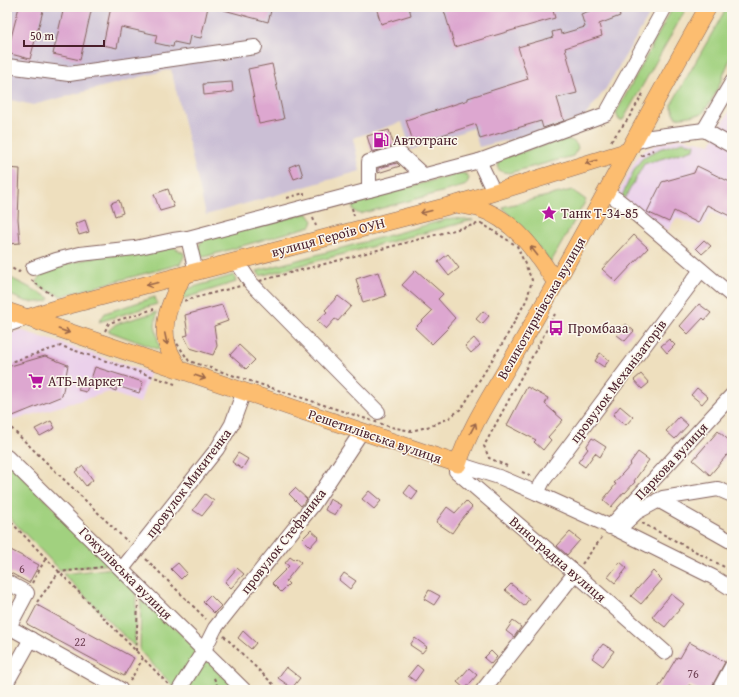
<svg xmlns="http://www.w3.org/2000/svg" width="739" height="697" font-family="'Gentium Book Plus',serif">
	<style>
		.built { fill: #ebd1eb }
		.industrial { fill: #cbbfd5 }
		.green { fill: #a1d17f; stroke: #767855 }
		.building { fill: #dda7d0 }
		.lines { fill: none; stroke-linecap: round; stroke-linejoin: round }
		.minor-casing { stroke: #83625e; stroke-width: 16 }
		.major-casing { stroke: #83625e; stroke-width: 18 }
		.path { stroke: #83625e; stroke-width: 2; stroke-dasharray: 3 3; stroke-linecap: butt }
		.minor { stroke: #fff; stroke-width: 14 }
		.major { stroke: #fcbd6f; stroke-width: 17 }
		.oneway { stroke: #9a664a }
		.labels { text-anchor: middle; dominant-baseline: central; stroke-width: 3; stroke-linejoin: round; paint-order: stroke }
		.number-label { font-size: 12px; fill: #6f4154 }
		.poi-label { font-size: 14px; fill: #4a1f2b; stroke: #fbf7ec; text-anchor: start }
		.street-label { font-size: 14px; fill: #4a1f2b; stroke: #fbf7ec }
	</style>
	<rect width="100%" height="100%" fill="#fbf7ec"/>
	<filter id="ink" filterUnits="userSpaceOnUse"><feTurbulence type="fractalNoise" baseFrequency=".025" numOctaves="2"/><feDisplacementMap in="SourceGraphic" scale="8" xChannelSelector="R" yChannelSelector="G"/><feConvolveMatrix kernelMatrix="1 2 1 2 8 2 1 2 1" color-interpolation-filters="sRGB"/></filter>
	<filter id="wash" filterUnits="userSpaceOnUse"><feTurbulence type="fractalNoise" baseFrequency=".012" numOctaves="4" result="noise"/><feDisplacementMap in="SourceGraphic" scale="16" xChannelSelector="R" yChannelSelector="G"/><feGaussianBlur stdDeviation="0.9" result="paint"/><feColorMatrix in="noise" values="0 0 0 0 0 0 0 0 0 0 0 0 0 0 0 0 0 1.4 0 .05"/><feComposite in="paint" operator="in"/></filter>
	<g filter="url(#wash)">
		<rect width="100%" height="100%" fill="#eedfbe"/>
		<g class="built">
			<path d="M732,106V222L711,212L702,227L676,218L668,231L618,194L638,156L646,150L657,144L680,138L711,144Z"/>
			<path d="M20,330L64,344L150,373L140,403L109,392L7,422V334Z"/>
		</g>
		<path class="industrial" d="M7,7H654L605,90L584,117L549,130L479,147L473,128L411,150L402,122L353,138L360,171L206,215L171,69L33,105L7,99Z"/>
		<g class="green">
			<path d="M673,7H687L623,120H619L616,113Z"/>
			<path d="M727,7H732V54L721,81L712,100L702,114L676,118L671,105Z"/>
			<path d="M565,139C573,140 576,142 578,148L573,156L509,173L500,171C495,164 498,161 505,157Z"/>
			<path d="M683,142L695,144L694,149L644,164L625,198L622,196C627,185 633,170 641,160C649,151 672,145 683,142Z"/>
			<path d="M460,173L466,174L469,178L467,184L464,186L360,214C354,212 351,209 354,203L357,201Z"/>
			<path d="M572,190L586,200L551,262L502,207Z"/>
			<path d="M307,213L313,221L311,226L204,257L200,255L198,252L200,243L204,240Z"/>
			<path d="M452,218L473,220L260,276L257,271Z"/>
			<path d="M171,246L184,253V257L180,264L61,296L40,287L37,282L41,272L44,270L102,255L139,254L157,251Z"/>
			<path d="M234,275L236,282L179,300L187,289Z"/>
			<path d="M7,276L50,298L48,301C28,304 25,302 7,293Z"/>
			<path d="M155,297L157,304L99,322L105,313Z"/>
			<path d="M157,312L155,325L160,350L108,331L116,324Z"/>
			<path d="M7,461L109,564L60,570L7,515Z"/>
			<path d="M114,568L136,589L135,647L63,574Z"/>
			<path d="M141,593L199,652L177,690L140,651Z"/>
			<path d="M205,658L238,690H185Z"/>
		</g>
		<g id="blocks">
			<g class="building">
				<path d="M19,7H44L30,59L7,53Z"/>
				<path d="M64,7H92L80,60L53,54Z"/>
				<path d="M111,7H208L201,38L190,36L188,45L174,42L173,47L155,43L157,35L121,27L117,48L103,45Z"/>
				<path d="M224,7H272L268,22L224,10Z"/>
				<path d="M376,7H409L411,15L381,24Z"/>
				<path d="M443,7H552L555,18L455,47Z"/>
				<path d="M597,7H617L620,16L599,24L602,36L565,48L577,93L557,98L564,121L543,128L541,121L480,139L476,124L414,144L406,120L468,100V98L528,79L518,47L553,37L552,32L560,30L561,34L585,27L581,14L597,8Z"/>
				<path d="M272,64L284,119L259,124L248,69Z"/>
				<path d="M232,82L233,92L204,95L203,84Z"/>
				<path d="M389,130L394,146L372,152L367,136Z"/>
				<path d="M299,163L303,176L294,179L289,167Z"/>
				<path d="M397,163L400,166L378,173V168Z"/>
				<path d="M697,166L732,183V217L707,205L698,223L674,211L669,222L647,212L662,182L694,173Z"/>
				<path d="M7,168L20,169L18,219L20,243L7,244Z"/>
				<path d="M168,189L174,207L160,211L154,194Z"/>
				<path d="M119,200L123,213L115,216L111,203Z"/>
				<path d="M85,220L89,232L79,235L75,224Z"/>
				<path d="M634,235L648,248L616,282L602,269Z"/>
				<path d="M704,240L711,246L702,254L696,248Z"/>
				<path d="M448,254L459,268L449,276L438,262Z"/>
				<path d="M416,270L443,294L438,299L455,318L447,327L448,328L432,344L415,328L432,311L402,285Z"/>
				<path d="M378,272L386,296L363,303L356,279Z"/>
				<path d="M338,296L351,306L338,321L335,319L326,329L317,321L327,312L325,310Z"/>
				<path d="M699,304L711,313L705,320L703,318L688,334L680,326Z"/>
				<path d="M222,305L228,321L214,326L217,346L213,355L190,348L184,336L188,335L185,315Z"/>
				<path d="M483,311L489,316L482,324L476,319Z"/>
				<path d="M626,324L634,331L625,341L617,335Z"/>
				<path d="M474,338L480,345L471,353L465,346Z"/>
				<path d="M669,339L675,345L667,353L661,346Z"/>
				<path d="M239,345L255,360L246,369L230,355Z"/>
				<path d="M600,353L609,360L604,367L595,361Z"/>
				<path d="M45,356L68,365L62,396L13,416L7,404V367Z"/>
				<path d="M95,367L143,382L139,393L117,386L116,391L90,382Z"/>
				<path d="M641,374L649,383L642,389L634,380Z"/>
				<path d="M82,380L90,382L86,392L78,390Z"/>
				<path d="M527,387L548,398L545,404L563,420L548,437L551,440L543,450L534,442L536,440L507,425Z"/>
				<path d="M697,388L708,397L702,404L691,395Z"/>
				<path d="M620,406L633,417L626,425L613,415Z"/>
				<path d="M679,417L688,425L675,439L666,431Z"/>
				<path d="M51,421L55,428L40,436L35,429Z"/>
				<path d="M718,431L732,443V449L710,475L693,460Z"/>
				<path d="M592,438L606,447L600,457L595,453L585,467L578,462L588,449L586,447Z"/>
				<path d="M638,452L649,460L634,481L635,482L625,493L624,492L611,507L603,500L616,484L614,483L631,464L630,463Z"/>
				<path d="M238,453L248,459L242,469L232,462Z"/>
				<path d="M83,466L93,480L86,486L75,472Z"/>
				<path d="M410,485L418,492L412,500L404,493Z"/>
				<path d="M295,488L307,499L301,506L289,494Z"/>
				<path d="M369,491L381,501L374,509L362,499Z"/>
				<path d="M205,494L214,501L202,516L193,510Z"/>
				<path d="M330,499L341,505L335,515L325,510Z"/>
				<path d="M466,501L472,507L461,520L452,533L436,522L447,507L455,513Z"/>
				<path d="M311,530L319,537L310,547L302,539Z"/>
				<path d="M570,532L580,540L567,555L557,546Z"/>
				<path d="M7,548L39,565L29,583L7,571Z"/>
				<path d="M290,557L294,560L296,558L301,562L286,581L289,584L281,592L272,583L289,566L285,563Z"/>
				<path d="M620,562L627,568L615,583L608,577Z"/>
				<path d="M178,563L187,573L181,579L171,569Z"/>
				<path d="M237,568L244,574L231,588L225,582Z"/>
				<path d="M653,571L662,580L641,604L631,596Z"/>
				<path d="M344,573L356,581L350,589L339,580Z"/>
				<path d="M511,584L529,599L524,606L505,590Z"/>
				<path d="M429,590L440,596L434,605L424,599Z"/>
				<path d="M671,594L684,604L665,627L652,617Z"/>
				<path d="M210,595L221,606L214,613L203,602Z"/>
				<path d="M37,605L134,658L124,676L27,624Z"/>
				<path d="M513,621L521,627L514,637L506,631Z"/>
				<path d="M243,631L256,643L251,649L238,638Z"/>
				<path d="M415,638L427,647L422,653L410,645Z"/>
				<path d="M689,642L725,662L710,690H699L689,685L686,690H657L677,657L680,658Z"/>
				<path d="M603,644L614,651L603,666L592,658Z"/>
				<path d="M491,651L497,657L491,664L484,658Z"/>
				<path d="M417,665L423,670L415,681L408,676Z"/>
				<path d="M286,667L300,678L292,688L278,678Z"/>
				<path d="M469,668L477,675L465,689L457,682Z"/>
			</g>
		</g>
	</g>
	<g filter="url(#ink)">
		<use href="#blocks" fill-opacity="0" stroke="#83625e" stroke-width="1"/>
		<g class="lines">
			<defs>
				<g id="minor">
					<path d="M7,66L69,74L255,47"/>
					<path d="M704,130L732,82"/>
					<path d="M634,142L651,137L704,130L732,146"/>
					<path d="M479,161L606,114L665,7"/>
					<path d="M369,190V162L399,153L424,176"/>
					<path d="M607,193L618,200L632,211L732,296"/>
					<path d="M237,262L251,283L378,412"/>
					<path d="M33,268L56,260L80,254L135,248L173,240L188,238"/>
					<path d="M196,272L188,238L479,161L494,192"/>
					<path d="M7,325L27,318"/>
					<path d="M7,457L244,690"/>
					<path d="M537,493L543,481L701,270"/>
					<path d="M658,500L732,542"/>
					<path d="M610,527L732,395"/>
					<path d="M618,530L637,512L663,498L718,489L732,495"/>
					<path d="M122,569L217,449L232,424L244,391"/>
					<path d="M7,582L27,593L9,627L120,689V690"/>
					<path d="M665,652L575,573L456,471L458,464L502,478L537,493L618,530L713,577L732,589"/>
					<path d="M7,682L31,639"/>
					<path d="M179,690L204,650L215,628L313,505L362,431"/>
					<path d="M483,690L575,573"/>
					<path d="M719,690L732,666"/>
				</g>
				<g id="major">
					<path d="M457,204C464,206 471,206 478,208C515,220 537,253 556,283"/>
					<path d="M7,311L458,464C468,433 484,407 500,380C517,351 534,322 550,293C604,198 654,102 708,7"/>
					<path d="M27,318L51,310L183,275L456,204L628,151"/>
					<path d="M179,369C175,361 169,353 167,344C160,320 174,296 183,275"/>
				</g>
			</defs>
			<use href="#minor" class="minor-casing"/>
			<use href="#major" class="major-casing"/>
			<g class="path">
				<path d="M611,141L628,119L644,92"/>
				<path d="M641,156L653,150"/>
				<path d="M287,198L304,193V195"/>
				<path d="M352,208L354,216"/>
				<path d="M313,218L316,226"/>
				<path d="M481,223L517,246L532,280L527,299L504,341L462,408L449,418L431,426L411,431L391,427L189,361L170,333V324L179,302Z"/>
				<path d="M7,266L19,272L21,269"/>
				<path d="M31,280L52,295"/>
				<path d="M105,331L109,323L154,309"/>
				<path d="M7,363L61,346L175,384"/>
				<path d="M7,424L128,542"/>
				<path d="M507,466L489,458L484,446L555,314"/>
				<path d="M522,472L532,476"/>
				<path d="M7,518L169,685"/>
				<path d="M642,523L732,571"/>
				<path d="M146,559L206,619"/>
				<path d="M582,564L603,536"/>
				<path d="M32,583L46,558"/>
				<path d="M37,602L59,572L102,567"/>
				<path d="M224,636L279,690"/>
				<path d="M136,651L138,602"/>
				<path d="M214,678L219,690"/>
				<path d="M130,681L143,658"/>
			</g>
			<use href="#minor" class="minor"/>
			<use href="#major" class="major"/>
		</g>
		<defs><path id="oneway-shaft" d="M-6 0H5M1.5-3L5.5 0L1.5 3" fill="none" stroke-width="1.6" stroke-linecap="round" stroke-linejoin="round"/></defs>
		<g class="oneway">
			<use href="#oneway-shaft" transform="translate(591 162) rotate(163)"/>
			<use href="#oneway-shaft" transform="translate(426 212) rotate(166)"/>
			<use href="#oneway-shaft" transform="translate(534 251) rotate(-128)"/>
			<use href="#oneway-shaft" transform="translate(152 284) rotate(165)"/>
			<use href="#oneway-shaft" transform="translate(64 331) rotate(19)"/>
			<use href="#oneway-shaft" transform="translate(166 339) rotate(78)"/>
			<use href="#oneway-shaft" transform="translate(200 377) rotate(19)"/>
			<use href="#oneway-shaft" transform="translate(473 428) rotate(-62)"/>
		</g>
	</g>
	<defs>
		<symbol id="fuel-bare" viewBox="-9 -9 18 18"><path d="M-5.5-6h7V0h2V4h1.3V-2.5L3-4.5l.8-.8L6-3V5H2.5V1h-1V6h-7ZM-4.2-4.7v3.2H.2V-4.7Z" fill="#b5179e" stroke="#fbf7ec" stroke-width="2.5" paint-order="stroke"/></symbol>
		<symbol id="sight-bare" viewBox="-9 -9 18 18"><path d="M0-6L1.8-2.2L6-1.7L2.9 1.2L3.7 5.4L0 3.3L-3.7 5.4L-2.9 1.2L-6-1.7L-1.8-2.2Z" fill="#b5179e" stroke="#fbf7ec" stroke-width="2.5" paint-order="stroke"/></symbol>
		<symbol id="bus-bare" viewBox="-9 -9 18 18"><path d="M-5-6H5V4H4V6H2V4H-2V6H-4V4H-5ZM-3.5-4V0h7V-4ZM-3.5 1.2v1.5H-2V1.2ZM2 1.2v1.5H3.5V1.2Z" fill="#b5179e" stroke="#fbf7ec" stroke-width="2.5" paint-order="stroke"/></symbol>
		<symbol id="supermarket-bare" viewBox="-9 -9 18 18"><path d="M-6-5.5h2.5l.6 2H6L4.5 2H-2.5L-4.4-4H-6ZM-1.5 3.2a1.3 1.3 0 1 0 .1 0ZM3 3.2a1.3 1.3 0 1 0 .1 0Z" fill="#b5179e" stroke="#fbf7ec" stroke-width="2.5" paint-order="stroke"/></symbol>
	</defs>
	<g fill-rule="evenodd">
		<use href="#fuel-bare" x="370" y="129" width="22" height="22"/>
		<use href="#sight-bare" x="538" y="202" width="22" height="22"/>
		<use href="#bus-bare" x="545" y="317" width="22" height="22"/>
		<use href="#supermarket-bare" x="25" y="370" width="22" height="22"/>
	</g>
	<g class="labels">
		<g class="number-label">
			<text x="22" y="568">6</text>
			<text x="80" y="641">22</text>
			<text x="693" y="673">76</text>
		</g>
		<g class="poi-label">
			<text x="393" y="140">Автотранс</text>
			<text x="561" y="213">Танк Т-34-85</text>
			<text x="568" y="328">Промбаза</text>
			<text x="48" y="381">АТБ-Маркет</text>
		</g>
		<g class="street-label">
			<text transform="translate(328 237) rotate(-15)">вулиця Героїв ОУН</text>
			<text transform="translate(541 308) rotate(-60)">Великотирнівська вулиця</text>
			<text transform="translate(618 381) rotate(-53)">провулок Механізаторів</text>
			<text transform="translate(375 436) rotate(19)">Решетилівська вулиця</text>
			<text transform="translate(671 461) rotate(-47)">Паркова вулиця</text>
			<text transform="translate(188 483) rotate(-53)">провулок Микитенка</text>
			<text transform="translate(283 541) rotate(-52)">провулок Стефаника</text>
			<text transform="translate(558 559) rotate(41)">Виноградна вулиця</text>
			<text transform="translate(126 573) rotate(45)">Гожулівська вулиця</text>
		</g>
	</g>
	<rect width="739" height="697" fill="none" stroke="#fbf7ec" stroke-width="24"/>
	<path d="M24 40v6h80v-6" fill="none" stroke="#4a1f2b" stroke-width="2"/>
	<text x="30" y="40" font-size="12" fill="#4a1f2b" stroke="#fbf7ec" stroke-width="3" paint-order="stroke">50 m</text>
</svg>
